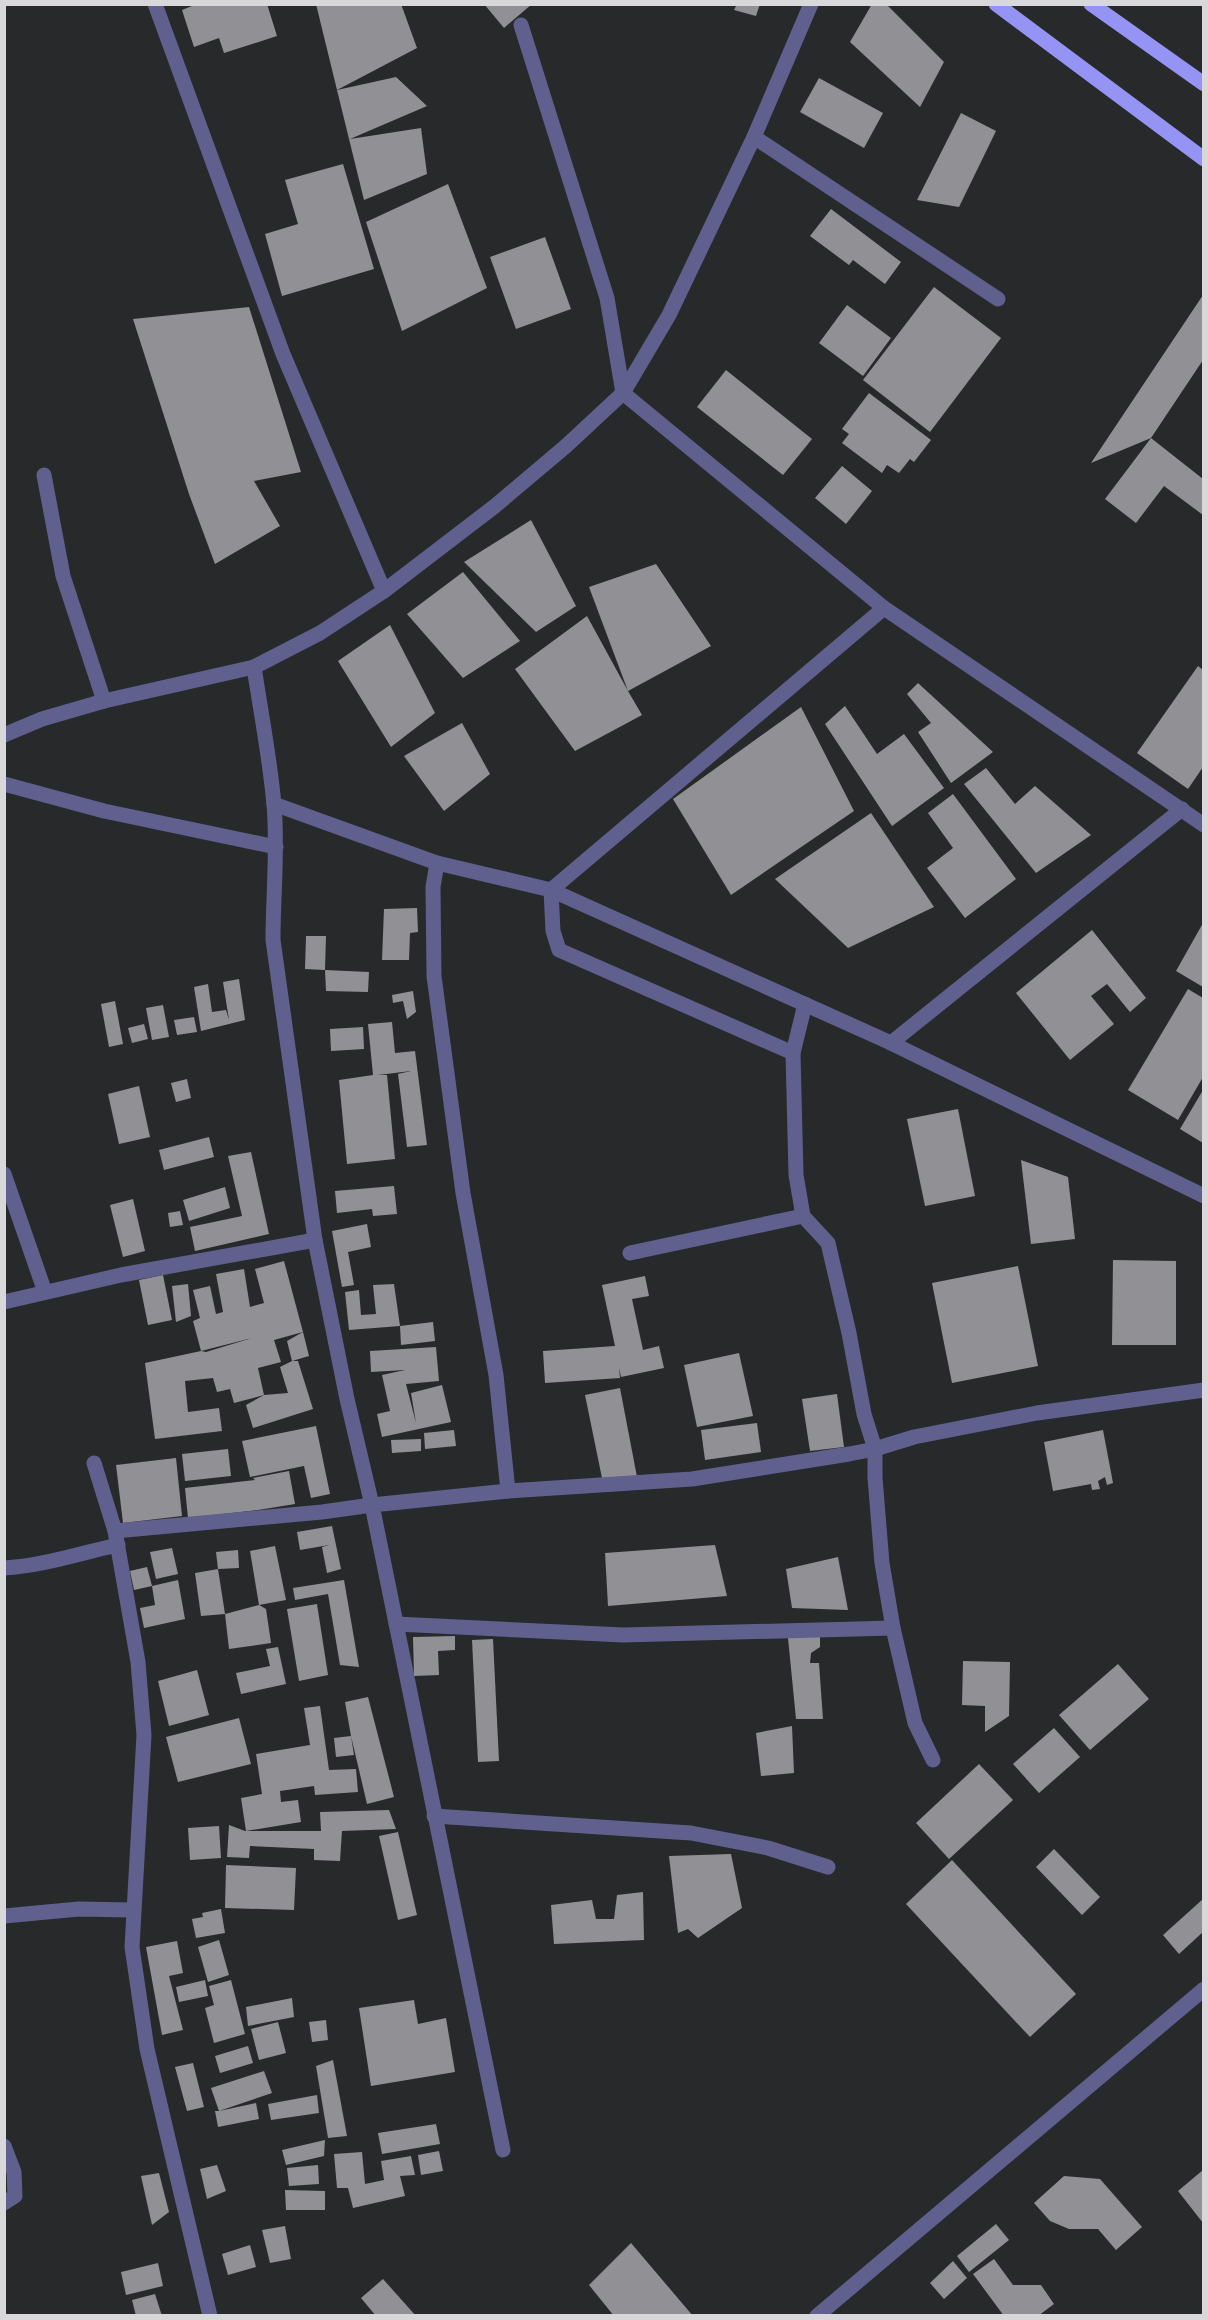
<svg xmlns="http://www.w3.org/2000/svg" width="1208" height="2320" font-family="'Noto Serif',serif">
	<style>
		.building { fill: #919195 }
		.lines { fill: none; stroke-linecap: round; stroke-linejoin: round }
		.lane { stroke: #5f608e; stroke-width: 15 }
		.street { stroke: #5f608e; stroke-width: 15 }
		.primary { stroke: #9594f4; stroke-width: 15 }
	</style>
	<rect width="100%" height="100%" fill="#28292b"/>
	<g class="building">
		<path d="M197,4H267L277,36L224,53L219,38L194,47L182,10Z"/>
		<path d="M316,4H401L417,48L337,90Z"/>
		<path d="M484,4H532L504,28Z"/>
		<path d="M737,4H760L756,16L734,10Z"/>
		<path d="M872,4H886L944,62L920,107L850,42Z"/>
		<path d="M396,77L427,106L350,139L421,128L427,174L364,200L337,90Z"/>
		<path d="M819,78L883,113L864,148L800,112Z"/>
		<path d="M961,113L996,131L959,207L917,200Z"/>
		<path d="M343,164L374,269L282,296L265,234L298,224L285,180Z"/>
		<path d="M448,184L487,288L402,331L366,222Z"/>
		<path d="M831,209L901,262L885,284L853,260L849,265L810,236Z"/>
		<path d="M545,237L571,309L516,329L490,257Z"/>
		<path d="M934,287L1001,338L930,432L863,380Z"/>
		<path d="M1203,295V360L1151,438L1203,479V515L1164,486L1136,523L1105,499L1151,438L1091,463Z"/>
		<path d="M847,305L891,338L863,376L819,343Z"/>
		<path d="M249,307L301,472L254,481L280,526L215,564L189,494L133,319Z"/>
		<path d="M726,370L812,439L783,475L697,407Z"/>
		<path d="M869,393L931,440L914,462L910,459L899,473L887,465L882,473L842,443L849,434L842,429Z"/>
		<path d="M842,466L872,491L846,524L815,498Z"/>
		<path d="M531,520L576,606L536,632L464,562Z"/>
		<path d="M656,564L711,646L628,691L642,715L575,751L515,669L587,616L628,691L589,587Z"/>
		<path d="M463,572L520,641L463,678L407,614Z"/>
		<path d="M390,625L435,713L391,747L338,661Z"/>
		<path d="M1198,666L1203,670V767L1188,789L1137,753Z"/>
		<path d="M918,683L993,752L951,783L918,732L931,723L907,694Z"/>
		<path d="M845,706L877,754L904,734L944,788L892,826L825,724Z"/>
		<path d="M801,707L854,811L731,895L673,799Z"/>
		<path d="M462,723L490,774L444,811L404,756Z"/>
		<path d="M986,768L1015,804L1035,786L1091,835L1036,873L964,784Z"/>
		<path d="M953,794L1016,879L965,918L927,868L953,848L928,813Z"/>
		<path d="M871,813L934,907L848,948L775,879Z"/>
		<path d="M417,908L418,932L410,933L409,960H382L384,909Z"/>
		<path d="M1203,923V987L1176,971Z"/>
		<path d="M1092,930L1146,998L1130,1012L1107,984L1091,996L1114,1024L1070,1060L1016,993Z"/>
		<path d="M306,936H326L325,970L305,969Z"/>
		<path d="M325,970L369,972L368,992L326,991Z"/>
		<path d="M239,979L245,1020L201,1031L194,987L208,984L212,1012L226,1010L229,1020L223,982Z"/>
		<path d="M1188,989L1203,998V1077L1178,1120L1128,1090Z"/>
		<path d="M413,991L416,1012L407,1019L403,1001L393,1003L392,995Z"/>
		<path d="M115,1001L123,1044L109,1047L101,1004Z"/>
		<path d="M163,1005L169,1037L152,1040L146,1008Z"/>
		<path d="M194,1017L197,1032L177,1035L174,1020Z"/>
		<path d="M392,1022L395,1053L415,1051L427,1145L407,1147L398,1074L411,1071L378,1075H387L395,1159L347,1164L339,1080L373,1075L368,1024Z"/>
		<path d="M144,1024L148,1039L132,1043L128,1028Z"/>
		<path d="M363,1027L364,1049L331,1051L330,1029Z"/>
		<path d="M187,1079L191,1098L176,1102L171,1083Z"/>
		<path d="M139,1086L150,1137L119,1144L108,1094Z"/>
		<path d="M1203,1090V1143L1180,1129Z"/>
		<path d="M958,1109L975,1196L925,1206L907,1119Z"/>
		<path d="M209,1137L214,1157L164,1170L159,1150Z"/>
		<path d="M251,1152L269,1234L195,1251L190,1227L242,1216L228,1156Z"/>
		<path d="M1021,1160L1068,1177L1075,1239L1031,1244Z"/>
		<path d="M394,1186L397,1214L373,1216L372,1209L337,1213L335,1191Z"/>
		<path d="M225,1187L230,1208L189,1221L183,1200Z"/>
		<path d="M133,1199L145,1251L123,1257L110,1205Z"/>
		<path d="M180,1211L183,1225L170,1227L168,1213Z"/>
		<path d="M367,1224L371,1247L348,1252L354,1285L342,1287L332,1231Z"/>
		<path d="M1113,1260L1176,1261V1345H1112Z"/>
		<path d="M284,1261L303,1332L309,1356L292,1361L287,1341L303,1332L274,1340L281,1362L258,1368L264,1395L288,1393L280,1367L292,1361H298L313,1409L253,1428L246,1405L264,1395L234,1403L230,1389L217,1392L213,1378L185,1381L188,1412L219,1408L222,1431L155,1439L145,1363L201,1351L206,1352L252,1338L201,1351L193,1321L200,1318L193,1290L210,1286L216,1314L223,1312L216,1274L244,1269L250,1307L264,1303L255,1269Z"/>
		<path d="M1018,1266L1038,1366L952,1383L932,1283Z"/>
		<path d="M163,1275L172,1320L148,1325L139,1280Z"/>
		<path d="M645,1276L649,1296L632,1299L643,1350L659,1346L664,1368L621,1377L619,1368L620,1378L545,1383L543,1351L615,1346L602,1285Z"/>
		<path d="M188,1284L191,1316L176,1322L172,1286Z"/>
		<path d="M394,1284L400,1326L349,1330L345,1292L359,1290L361,1315L376,1314L373,1285Z"/>
		<path d="M433,1322L435,1341L401,1345L400,1326Z"/>
		<path d="M436,1347L439,1381L406,1384L416,1423L411,1393L442,1385L451,1422L382,1437L377,1414L390,1411L382,1375L405,1370L371,1372L370,1351Z"/>
		<path d="M739,1353L753,1416L697,1427L684,1365Z"/>
		<path d="M620,1388L637,1477L603,1483L585,1395Z"/>
		<path d="M837,1394L844,1447L810,1451L802,1399Z"/>
		<path d="M757,1423L761,1452L705,1460L701,1430Z"/>
		<path d="M316,1426L330,1494L311,1498L304,1466L250,1477L242,1441Z"/>
		<path d="M454,1430L456,1446L425,1449L424,1433Z"/>
		<path d="M1103,1430L1113,1483L1107,1485L1105,1477L1098,1481L1100,1489L1092,1490L1091,1484L1053,1491L1044,1442Z"/>
		<path d="M421,1439V1451L392,1453L391,1440Z"/>
		<path d="M228,1449L231,1476L185,1481L182,1454Z"/>
		<path d="M176,1458L182,1516L123,1523L116,1465Z"/>
		<path d="M289,1471L295,1504L258,1510L188,1518L185,1488L255,1480L253,1478Z"/>
		<path d="M332,1526L341,1569L327,1573L322,1547L329,1545L300,1550L297,1532Z"/>
		<path d="M715,1545L727,1596L608,1606L605,1553Z"/>
		<path d="M275,1546L286,1600L259,1605L250,1551Z"/>
		<path d="M172,1548L178,1574L156,1579L150,1552Z"/>
		<path d="M238,1550L239,1568L218,1569L216,1552Z"/>
		<path d="M838,1557L848,1610L792,1608L786,1569Z"/>
		<path d="M147,1567L152,1586L134,1590L130,1571Z"/>
		<path d="M218,1569L225,1614L201,1616L195,1573Z"/>
		<path d="M178,1580L185,1619L144,1628L140,1608L155,1605L152,1586Z"/>
		<path d="M344,1580L359,1667L340,1665L328,1594L295,1600L293,1588Z"/>
		<path d="M317,1604L328,1675L299,1681L287,1609Z"/>
		<path d="M259,1605L266,1609L271,1643L229,1649L225,1614Z"/>
		<path d="M455,1636V1650L438,1651L439,1675L414,1676L413,1637Z"/>
		<path d="M820,1636V1647L811,1653L810,1663H819L823,1719H796L788,1638Z"/>
		<path d="M493,1639L499,1761L478,1762L472,1640Z"/>
		<path d="M278,1647L286,1684L241,1694L236,1673L270,1666L266,1649Z"/>
		<path d="M963,1661L1010,1662L1009,1716L985,1732V1706L962,1705Z"/>
		<path d="M1118,1664L1149,1699L1090,1750L1059,1715Z"/>
		<path d="M197,1670L209,1715L169,1726L158,1681Z"/>
		<path d="M368,1697L394,1797L367,1804L351,1736L354,1755L336,1757L334,1738L351,1736L345,1702Z"/>
		<path d="M320,1706L329,1770L356,1769L358,1792L315,1795L314,1786L280,1791L281,1802L298,1800L301,1822L246,1831L241,1798L262,1794L256,1754L310,1745L304,1708Z"/>
		<path d="M239,1718L251,1764L178,1782L166,1737Z"/>
		<path d="M792,1726L794,1773L761,1776L756,1733Z"/>
		<path d="M1054,1728L1080,1757L1039,1793L1013,1764Z"/>
		<path d="M979,1764L1013,1800L949,1859L916,1823Z"/>
		<path d="M389,1810L396,1829L342,1831L340,1861L314,1860V1849L250,1846L249,1858L227,1857L229,1825L245,1831H321L320,1812Z"/>
		<path d="M219,1826L221,1858L190,1860L188,1828Z"/>
		<path d="M398,1832L417,1915L398,1920L379,1836Z"/>
		<path d="M1054,1849L1100,1897L1082,1915L1036,1867Z"/>
		<path d="M731,1854L742,1908L698,1938L688,1929L678,1933L669,1856Z"/>
		<path d="M952,1860L1076,1994L1030,2037L906,1904Z"/>
		<path d="M226,1865L296,1868L294,1910L225,1908Z"/>
		<path d="M643,1892L644,1940L554,1944L551,1905L592,1900L596,1919H614L617,1895Z"/>
		<path d="M1203,1899V1932L1179,1954L1163,1935Z"/>
		<path d="M221,1909L225,1933L196,1938L192,1919L203,1917L202,1913Z"/>
		<path d="M219,1940L229,1975L208,1982L198,1947Z"/>
		<path d="M177,1941L183,1973L169,1976L183,2030L162,2035L146,1947Z"/>
		<path d="M205,1980L208,1996L179,2002L176,1987Z"/>
		<path d="M231,1980L245,2034L214,2043L205,2008L214,2005L209,1986Z"/>
		<path d="M292,1998L294,2017L248,2026L246,2007Z"/>
		<path d="M414,2000L418,2024L446,2018L455,2072L371,2086L359,2008Z"/>
		<path d="M326,2020L328,2040L312,2042L309,2022Z"/>
		<path d="M278,2022L286,2053L259,2060L251,2029Z"/>
		<path d="M248,2046L253,2063L220,2073L215,2056Z"/>
		<path d="M333,2060L347,2136L328,2138L316,2066Z"/>
		<path d="M193,2063L204,2107L187,2111L175,2067Z"/>
		<path d="M264,2071L272,2093L219,2111L256,2103L259,2119L218,2127L215,2111H219L211,2088Z"/>
		<path d="M317,2095L319,2113L271,2120L268,2104Z"/>
		<path d="M436,2124L440,2144L382,2154L378,2133Z"/>
		<path d="M325,2140L324,2156L286,2165L282,2150Z"/>
		<path d="M439,2151L443,2171L421,2175L418,2155Z"/>
		<path d="M362,2152L365,2184L384,2180L381,2161L411,2156L415,2175L400,2176L405,2196L353,2208L348,2188H337L334,2154Z"/>
		<path d="M217,2165L226,2191L207,2199L200,2169Z"/>
		<path d="M318,2165L319,2184L289,2186L287,2168Z"/>
		<path d="M1203,2170V2223L1178,2191Z"/>
		<path d="M159,2173L169,2212L152,2225L141,2176Z"/>
		<path d="M1064,2176L1100,2179L1142,2227L1116,2250L1098,2229H1069L1050,2221L1034,2203Z"/>
		<path d="M285,2190L325,2191V2210H286Z"/>
		<path d="M996,2224L1009,2240L969,2272L957,2256Z"/>
		<path d="M285,2226L291,2259L270,2263L262,2230Z"/>
		<path d="M631,2243L693,2316H614L589,2285Z"/>
		<path d="M250,2245L256,2267L228,2275L222,2254Z"/>
		<path d="M994,2259L1013,2285H1041L1054,2304L1038,2316H1004L973,2274Z"/>
		<path d="M953,2261L967,2278L944,2299L930,2283Z"/>
		<path d="M158,2263L163,2286L126,2295L121,2272Z"/>
		<path d="M383,2279L416,2316H376L361,2298Z"/>
		<path d="M155,2294L162,2316H136L132,2300Z"/>
	</g>
	<g class="lines">
		<g class="lane">
			<path d="M521,25L607,298L623,393"/>
			<path d="M754,137L998,299"/>
		</g>
		<g class="street">
			<path d="M155,4L283,354L384,591"/>
			<path d="M623,393L884,608L1204,825"/>
			<path d="M44,475L63,576L104,701"/>
			<path d="M254,667C261,713 270,759 274,805C278,850 273,895 273,940L315,1240L347,1399L372,1505L503,2150"/>
			<path d="M4,735L42,719L104,701L254,667L320,633L384,591L495,506L566,446L623,393L669,315L754,137L811,4"/>
			<path d="M4,784L104,811L276,847"/>
			<path d="M274,804L437,863L551,890L891,1043L1204,1196"/>
			<path d="M437,863L433,887L434,976L463,1193L496,1375L508,1491"/>
			<path d="M891,1043L1182,809"/>
			<path d="M793,1053L559,950L553,931L551,890L884,608"/>
			<path d="M4,1174L45,1292"/>
			<path d="M630,1253L803,1216"/>
			<path d="M4,1302L121,1275L315,1240"/>
			<path d="M94,1463L115,1531L138,1662L144,1735L132,1947L147,2049L210,2316"/>
			<path d="M115,1531L322,1512L372,1505L508,1491L692,1479L849,1454L875,1449L914,1437L1037,1413L1204,1390"/>
			<path d="M4,1568C43,1566 80,1553 118,1545"/>
			<path d="M396,1624L623,1635L893,1628L882,1563L875,1478V1449L864,1414L849,1333L828,1243L803,1216L796,1175L793,1053L805,1004"/>
			<path d="M893,1628L915,1723L933,1760"/>
			<path d="M434,1816L691,1833L768,1848L828,1867"/>
			<path d="M4,1916L79,1909L132,1910"/>
			<path d="M4,2146L14,2172L15,2196L4,2203"/>
			<path d="M817,2316L1204,1989"/>
		</g>
		<g class="primary">
			<path d="M996,4L1204,159"/>
			<path d="M1091,4L1204,84"/>
		</g>
	</g>
	<rect width="1208" height="2320" fill="none" stroke="#d8d8da" stroke-width="12"/>
</svg>
